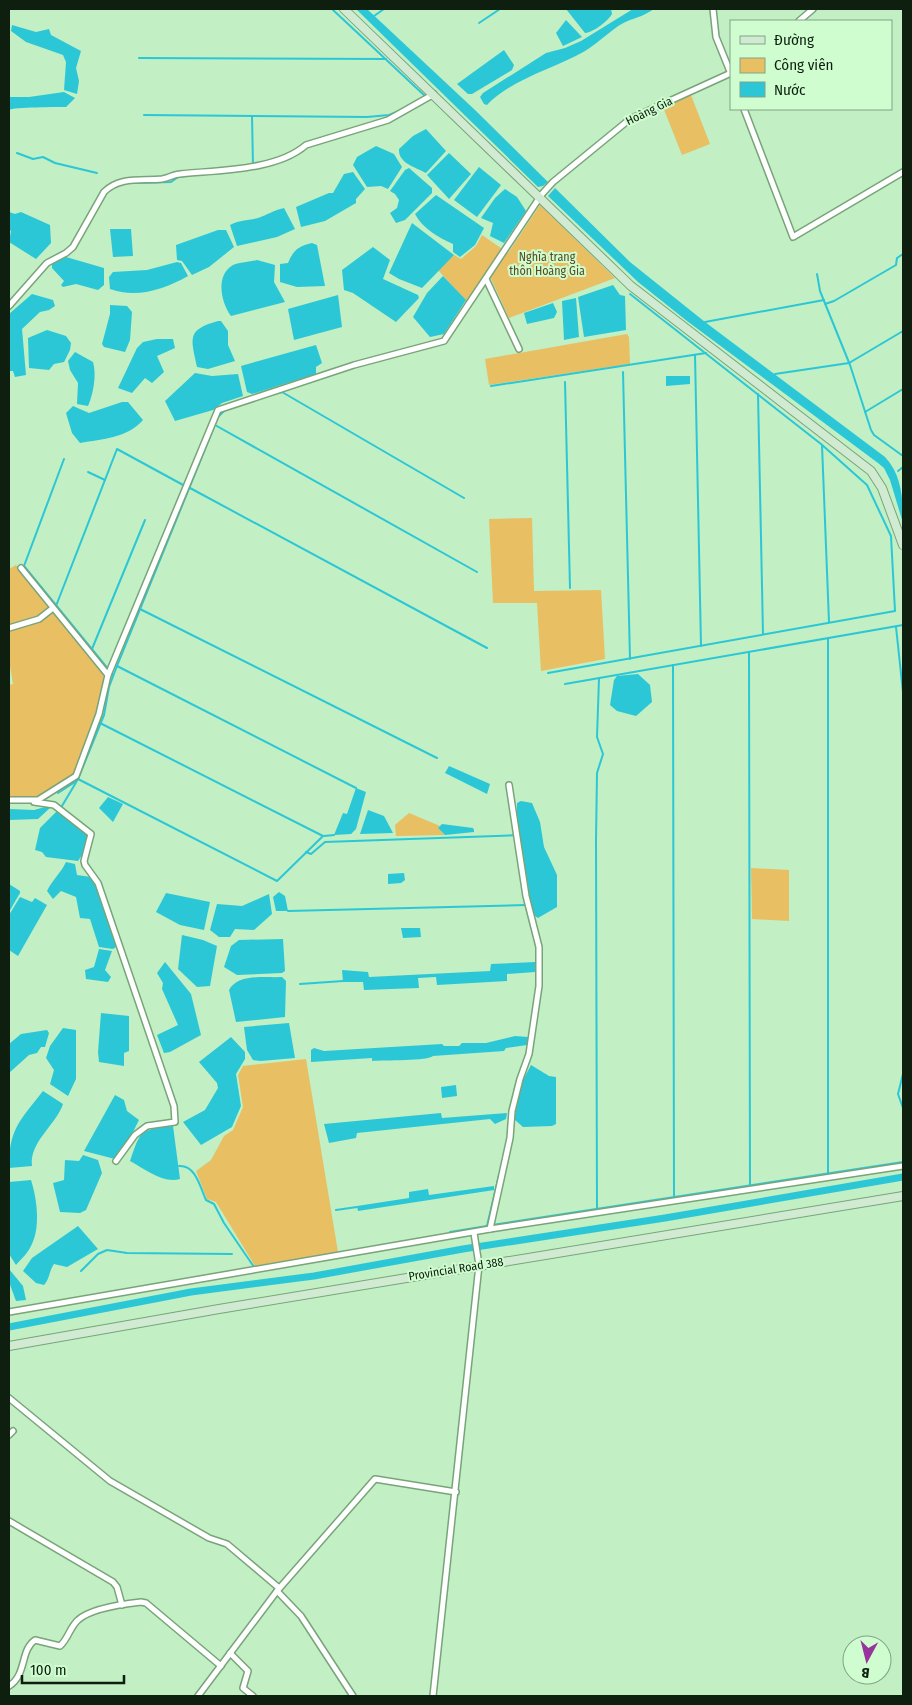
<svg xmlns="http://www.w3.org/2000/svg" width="912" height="1705" font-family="'Fira Sans Condensed',sans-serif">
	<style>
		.green { fill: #e8bf63 }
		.water { fill: #2bc7d7 }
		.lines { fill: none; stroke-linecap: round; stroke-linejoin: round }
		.stream { stroke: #2bc7d7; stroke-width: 2 }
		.canal { stroke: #2bc7d7; stroke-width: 7 }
		.street-casing { stroke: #79a47a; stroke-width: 8 }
		.secondary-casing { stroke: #79a47a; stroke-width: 10 }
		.street { stroke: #fff; stroke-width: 5 }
		.secondary { stroke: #d1ebd3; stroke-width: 8 }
		.labels { text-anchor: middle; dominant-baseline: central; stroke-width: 4; stroke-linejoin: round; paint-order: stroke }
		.street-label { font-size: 12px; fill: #0e1f0f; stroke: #cffdd0 }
		.park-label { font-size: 12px; fill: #5b4922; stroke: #cffdd0 }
	</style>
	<rect width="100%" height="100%" fill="#c2efc3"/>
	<g class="green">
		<path d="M691,95L710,144L682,155L663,107Z"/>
		<path d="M540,205L615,278L509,318L488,272L467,302L438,270L454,255L461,259L476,246L482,235L508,253Z"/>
		<path d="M627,334L629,337L630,364L489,385L485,359Z"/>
		<path d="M532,518L534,591L601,590L605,659L541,671L537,603H493L489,519Z"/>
		<path d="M16,565L51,607L38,618L9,626V569Z"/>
		<path d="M52,610C65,625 93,653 101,669C113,691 84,750 76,772L70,779L37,799L9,798V685L13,684L9,660V629L15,628Z"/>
		<path d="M409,813L440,826L438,828L445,835L396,836L395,825Z"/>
		<path d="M751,868L789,870V921L752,919Z"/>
		<path d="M306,1059L338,1252L255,1266L216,1202L207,1199L196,1171L211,1160L224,1136L233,1130L243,1107L238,1075L243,1066Z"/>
	</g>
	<g class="water">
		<path d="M356,9H367L475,110L548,182L543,186L538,187Z"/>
		<path d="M566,9H611L612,14C608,21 594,32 585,33Z"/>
		<path d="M633,9H654C645,15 639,17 630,20C615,25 599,43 585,51C553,69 512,79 487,105L484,104L480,97L483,93L546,53L565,48L581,41Z"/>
		<path d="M566,20L582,37L563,46L556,33Z"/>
		<path d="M12,25L36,32L49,29L51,35L81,51L76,68L79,81L77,94L64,90L66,62L63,55L26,42L11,31Z"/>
		<path d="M504,50L514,65L512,70L472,94H468L457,84Z"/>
		<path d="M64,92L75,98L66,107C58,107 13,107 9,110V97H29Z"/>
		<path d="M426,129L446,151L426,173C415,167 398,163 399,149L413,136Z"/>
		<path d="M376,146L394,154L402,167L388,189L381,186L367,187L353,165L357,157Z"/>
		<path d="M449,153L471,174L449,199L427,175Z"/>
		<path d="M479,167L501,185L477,217L454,200Z"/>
		<path d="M409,168L432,188V193L405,220L396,223L390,213L397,208L399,200L395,194L390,191L405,170Z"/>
		<path d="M353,172L365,189L356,199V203L325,221L301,227L296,207L329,193H333L344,174Z"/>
		<path d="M555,188L630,262L705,322L885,457C902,475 903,499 903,523L890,480L884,468L878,463L687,321L638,282L548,196Z"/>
		<path d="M505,189L517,197L526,211L504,243L490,236L493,223L481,218L495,198Z"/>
		<path d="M436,195L484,228L475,245L460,257L453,252V244C439,238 422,228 415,214Z"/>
		<path d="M284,208L295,229L277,237L237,246L230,225C239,220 248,221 258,218C267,215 274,210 284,208Z"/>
		<path d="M9,212L15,214L21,212L50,225L51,243L36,259L9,242L11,231L9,230Z"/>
		<path d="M412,223L454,255L422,288L399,279L389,273Z"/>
		<path d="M110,229H131L133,256L113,257Z"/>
		<path d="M218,230H226L234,247L209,267L192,275L182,261L177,260L176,245Z"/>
		<path d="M312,243L317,245L325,286L297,287L280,282V264L288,263C293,251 298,246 312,243Z"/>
		<path d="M373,247L390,260L383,279L418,295L419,298L396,322L353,293L344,290L342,270Z"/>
		<path d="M66,257L104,268V285L98,290L76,284L63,287L61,285L64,281L52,268V264Z"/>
		<path d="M257,260L275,265L274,282L285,302L231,316C221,303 215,275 233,265C240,262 250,262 257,260Z"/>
		<path d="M177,262L181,263L188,276C165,289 137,299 110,289L109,277L113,272L147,270Z"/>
		<path d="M443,276L466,300L444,334L430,337L413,317L427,293Z"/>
		<path d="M613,285L620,295L625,296L626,330L584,337L578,297Z"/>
		<path d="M32,294L53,300L55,306L49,310L40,312L22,329L26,375L15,377L13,371H9V314Z"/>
		<path d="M338,295L342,327L294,340L288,309Z"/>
		<path d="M576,298L579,337L564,340L562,301Z"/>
		<path d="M553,303L557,312L554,318L527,324L524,313Z"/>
		<path d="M110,305L127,306L132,312L130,340L125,352L104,347L102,344L110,314Z"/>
		<path d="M218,321H221L228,331V345L235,361L208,369L197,367C191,338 186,330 218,321Z"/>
		<path d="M47,330L66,336L71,343L70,350L64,362L54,364L49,370L29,368L28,338Z"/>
		<path d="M157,339H173L175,348L157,356L164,372L152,383L145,378L132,393L118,388L137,348L143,342Z"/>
		<path d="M316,345L322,363L316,367V374L252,394L247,392L241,366Z"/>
		<path d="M75,352L93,362C97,375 93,395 88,406L77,404L78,383L70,370L68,361Z"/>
		<path d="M195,373L212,376L238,374L243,396L222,403L213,410L175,421L165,401Z"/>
		<path d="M666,376H690V384L666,386Z"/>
		<path d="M122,402H128L143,420C127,438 103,439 80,443L72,433L66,413L73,406L89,413Z"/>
		<path d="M638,674L650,685L652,702L636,716L617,711L610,705L614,680L617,676Z"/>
		<path d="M449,766L490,784L487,794L445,773Z"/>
		<path d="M356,788L366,792L356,829L351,834L334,835L343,813L347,814Z"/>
		<path d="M108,797L123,804L113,822L99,808Z"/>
		<path d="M521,801L532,803L540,822L544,847L557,875V907L538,918L535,916L531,904L517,818V803Z"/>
		<path d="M45,807H51L38,819L9,820V809L34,810Z"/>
		<path d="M368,810L384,816L393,833L360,834Z"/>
		<path d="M57,811L89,834L82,855L78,861L46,857L42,852L35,850L40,828Z"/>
		<path d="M442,824L473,828L474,830V832L445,835L438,828Z"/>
		<path d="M66,862L75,864L77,875L91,877L95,882L116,947L113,949L99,947L90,919L80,918L76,897L61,891L53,899L47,891C52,880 61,873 66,862Z"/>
		<path d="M404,873L405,880L401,883L388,884V874Z"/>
		<path d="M9,884L20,891V893L9,912Z"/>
		<path d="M279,892L285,896L288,911H276L273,897Z"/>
		<path d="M166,893L210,902L204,930L180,925L156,912Z"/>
		<path d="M269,894L272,914L254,930L235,929L230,937H219L210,930L217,904L242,906Z"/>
		<path d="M20,897L32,902L35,898L47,905L18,956L9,950V915Z"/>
		<path d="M401,928H420L421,937L403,938Z"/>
		<path d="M182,935L203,940L217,946L210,986L197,987L178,969Z"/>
		<path d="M283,939L285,971L282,973L237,975L224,967L231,946L239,940Z"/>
		<path d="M99,949L112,951L105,970L111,977L108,982L86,979L85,970L94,967Z"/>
		<path d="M165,962L191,994L201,1035L170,1052L164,1053L157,1035L178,1025L162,989L163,983L157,973Z"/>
		<path d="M535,962V972L507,974V981L437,985L436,977L418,978L419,988L364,990L363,982H343L342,970L368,972L369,977L490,971L491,964Z"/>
		<path d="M282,977L286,981L285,1017L236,1022L229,990C238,973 266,978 282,977Z"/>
		<path d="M101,1013L129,1016V1051L124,1053V1066L99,1062L98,1052Z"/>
		<path d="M289,1023L295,1058L261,1061L253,1060L247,1050L244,1027Z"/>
		<path d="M63,1028L76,1030V1079L68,1096L50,1084L54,1070L46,1058L50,1046Z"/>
		<path d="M47,1030L49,1033L45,1047H41L37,1053L29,1055L9,1073V1044L21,1034Z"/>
		<path d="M515,1036L528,1037L527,1045L506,1048L504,1051L433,1056C429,1061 383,1060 372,1061V1058L311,1062V1050L314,1048L324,1051L442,1044L444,1046H459L462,1043H486Z"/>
		<path d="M231,1037L245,1052V1059L236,1074L241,1106L232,1127L201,1145L183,1122L205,1110L218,1088L217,1083L199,1062Z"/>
		<path d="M531,1065L549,1076L556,1077V1124L552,1126L523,1127L514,1119L523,1080Z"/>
		<path d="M456,1085L457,1096L442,1098L441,1087Z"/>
		<path d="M43,1091L63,1104C56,1125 29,1142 32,1166L9,1168C9,1128 20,1121 43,1091Z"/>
		<path d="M115,1095L124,1100L127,1111L139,1120L130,1138L115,1159L84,1151Z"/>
		<path d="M441,1113L442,1118L507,1113L506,1119L495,1124L490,1119L357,1133L356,1138L329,1143L324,1124Z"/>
		<path d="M173,1126L180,1179C163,1184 145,1169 130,1161C141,1129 140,1130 173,1126Z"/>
		<path d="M83,1155L98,1160L102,1173L86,1210L80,1213L60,1212L53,1183L64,1180L65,1160L79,1161Z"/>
		<path d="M31,1180C37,1199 41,1228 31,1246C28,1253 21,1259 16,1265L9,1254V1182Z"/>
		<path d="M494,1186V1190L358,1211L357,1206L409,1198V1192L428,1189L429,1195Z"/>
		<path d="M78,1226L98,1249L67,1267L54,1264C49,1271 50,1278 44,1285L36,1283L23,1271L32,1258Z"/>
		<path d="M9,1269L23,1286L26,1300L16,1301L9,1282Z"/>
	</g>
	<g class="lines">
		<g class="stream">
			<path d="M332,9L425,96L423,98"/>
			<path d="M374,16L384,9"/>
			<path d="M479,23L500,9"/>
			<path d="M139,58L386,59"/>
			<path d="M144,115L367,117L389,115L399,111"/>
			<path d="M252,116L253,166"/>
			<path d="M17,153L33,159L43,157L55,163L97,173"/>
			<path d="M281,162L291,158"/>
			<path d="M134,183L171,182L178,177L192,175"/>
			<path d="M817,274L820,291L850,365L871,430L874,435L903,456"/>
			<path d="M825,304L834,301L896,265L897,258L903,254"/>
			<path d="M705,322L824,300"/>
			<path d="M695,355L701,646"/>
			<path d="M623,372L630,659"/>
			<path d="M775,374L849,363L903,331"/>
			<path d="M565,382L570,588"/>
			<path d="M491,386L706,353"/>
			<path d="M758,394L763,634"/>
			<path d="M270,395L282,392L464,498"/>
			<path d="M865,412L903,389"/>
			<path d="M215,425L477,572"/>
			<path d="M822,445L829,622"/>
			<path d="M64,459L24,566L113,675"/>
			<path d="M898,471L903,467"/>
			<path d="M88,472L105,480"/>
			<path d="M190,488L487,648"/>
			<path d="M56,606L117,449L185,486"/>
			<path d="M140,609L437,758"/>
			<path d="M896,627L903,692"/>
			<path d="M828,639V1173"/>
			<path d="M92,649L145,520"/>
			<path d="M749,652L750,1185"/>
			<path d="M673,665L674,1197"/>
			<path d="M117,666L356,788"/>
			<path d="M548,673L895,611L891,536L867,485L821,444L630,294"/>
			<path d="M565,684L903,625"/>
			<path d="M78,779L277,881L323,836L100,723"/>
			<path d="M58,793L75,782"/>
			<path d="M62,806L78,779L104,715L109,687L117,666L218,417L225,410"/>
			<path d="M324,836L334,835"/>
			<path d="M306,852L311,854L325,842L521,835"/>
			<path d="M288,911L526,905"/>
			<path d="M300,984L343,981"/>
			<path d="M903,1074L898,1094L903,1108"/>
			<path d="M514,1092L517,1080"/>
			<path d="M509,1124L510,1111"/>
			<path d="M179,1166C196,1165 200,1187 206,1200L214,1204L224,1223L254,1267"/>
			<path d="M597,1209L596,840L597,773L603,754L597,737L599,678"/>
			<path d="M336,1210L357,1207"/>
			<path d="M492,1225L903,1162"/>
			<path d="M450,1232L487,1226L499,1175"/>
			<path d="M81,1271L98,1254L107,1250L127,1253L232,1254"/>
		</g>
		<path class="canal" d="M9,1327L191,1292L314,1276L463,1249L665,1218L903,1177"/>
		<defs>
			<g id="street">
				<path d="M713,9L716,37L731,74"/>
				<path d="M799,21L813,9"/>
				<path d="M744,109L793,237L903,172"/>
				<path d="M486,279L519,349"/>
				<path d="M9,306L47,263L66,253L73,247L104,192C120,176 142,181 162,179C169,178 174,174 180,174C218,170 276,171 306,145L388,120L434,94"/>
				<path d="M21,568L108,675L218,410L354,365L444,341L542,194L553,182L630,119L731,73"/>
				<path d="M9,628L39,619L53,608"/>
				<path d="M9,800H38L76,776L99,714L108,675"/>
				<path d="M34,802L54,805L91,834L84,861L85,865L98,883L174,1106L175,1122L147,1126L135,1135L116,1161"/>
				<path d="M490,1229L510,1138L512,1111L520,1079L529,1054L539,986V947L526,896L509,785"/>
				<path d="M9,1312L490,1229L903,1166"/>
				<path d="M9,1398L110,1481L209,1538L227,1544L279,1588"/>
				<path d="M9,1435L13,1431"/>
				<path d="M9,1521L113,1582L117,1587L122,1605"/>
				<path d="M277,1591L301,1616L353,1696"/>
				<path d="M230,1653L248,1671L243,1688L253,1696"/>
				<path d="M9,1686C27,1675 20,1650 35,1640L60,1646C68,1639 70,1627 78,1620C91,1608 123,1604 141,1602L146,1603L221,1666"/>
				<path d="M198,1696L277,1591L375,1479L456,1492"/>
				<path d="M433,1696L479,1265L474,1233"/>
			</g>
			<g id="secondary">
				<path d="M344,9L631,286L871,471L882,488L903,545"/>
				<path d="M9,1346L219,1309L903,1196"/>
			</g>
		</defs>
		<use href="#street" class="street-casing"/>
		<use href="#secondary" class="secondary-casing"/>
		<use href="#street" class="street"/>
		<use href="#secondary" class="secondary"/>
	</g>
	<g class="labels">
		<g class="street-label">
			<text transform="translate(649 111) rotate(-26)">Hoàng Gia</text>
			<text transform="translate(456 1269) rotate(-9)">Provincial Road 388</text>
		</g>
		<g class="park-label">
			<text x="547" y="257">Nghĩa trang<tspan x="547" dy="14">thôn Hoàng Gia</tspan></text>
		</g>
	</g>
	<rect width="912" height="1705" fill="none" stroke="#0e1f0f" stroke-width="20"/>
	<rect x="730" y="20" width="162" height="90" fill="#cffdd0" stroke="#82a483"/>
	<rect x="740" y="36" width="25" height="8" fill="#d1ebd3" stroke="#82a483"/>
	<text x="774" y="45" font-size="15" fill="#0e1f0f">Đường</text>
	<rect x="740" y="58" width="25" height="15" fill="#e8bf63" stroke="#82a483"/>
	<text x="774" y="70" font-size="15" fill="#0e1f0f">Công viên</text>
	<rect x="740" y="82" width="25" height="15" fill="#2bc7d7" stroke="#82a483"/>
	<text x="774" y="95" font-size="15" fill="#0e1f0f">Nước</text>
	<g transform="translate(867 1660) rotate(187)"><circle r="24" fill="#cffdd0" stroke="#82a483"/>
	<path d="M0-4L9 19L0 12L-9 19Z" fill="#97359d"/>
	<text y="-8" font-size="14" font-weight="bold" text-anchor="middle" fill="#0e1f0f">B</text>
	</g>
	<path d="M22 1675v8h102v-8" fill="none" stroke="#0e1f0f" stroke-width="2.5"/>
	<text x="30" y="1675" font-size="15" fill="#0e1f0f" stroke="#cffdd0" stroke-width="4" paint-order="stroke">100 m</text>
</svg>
